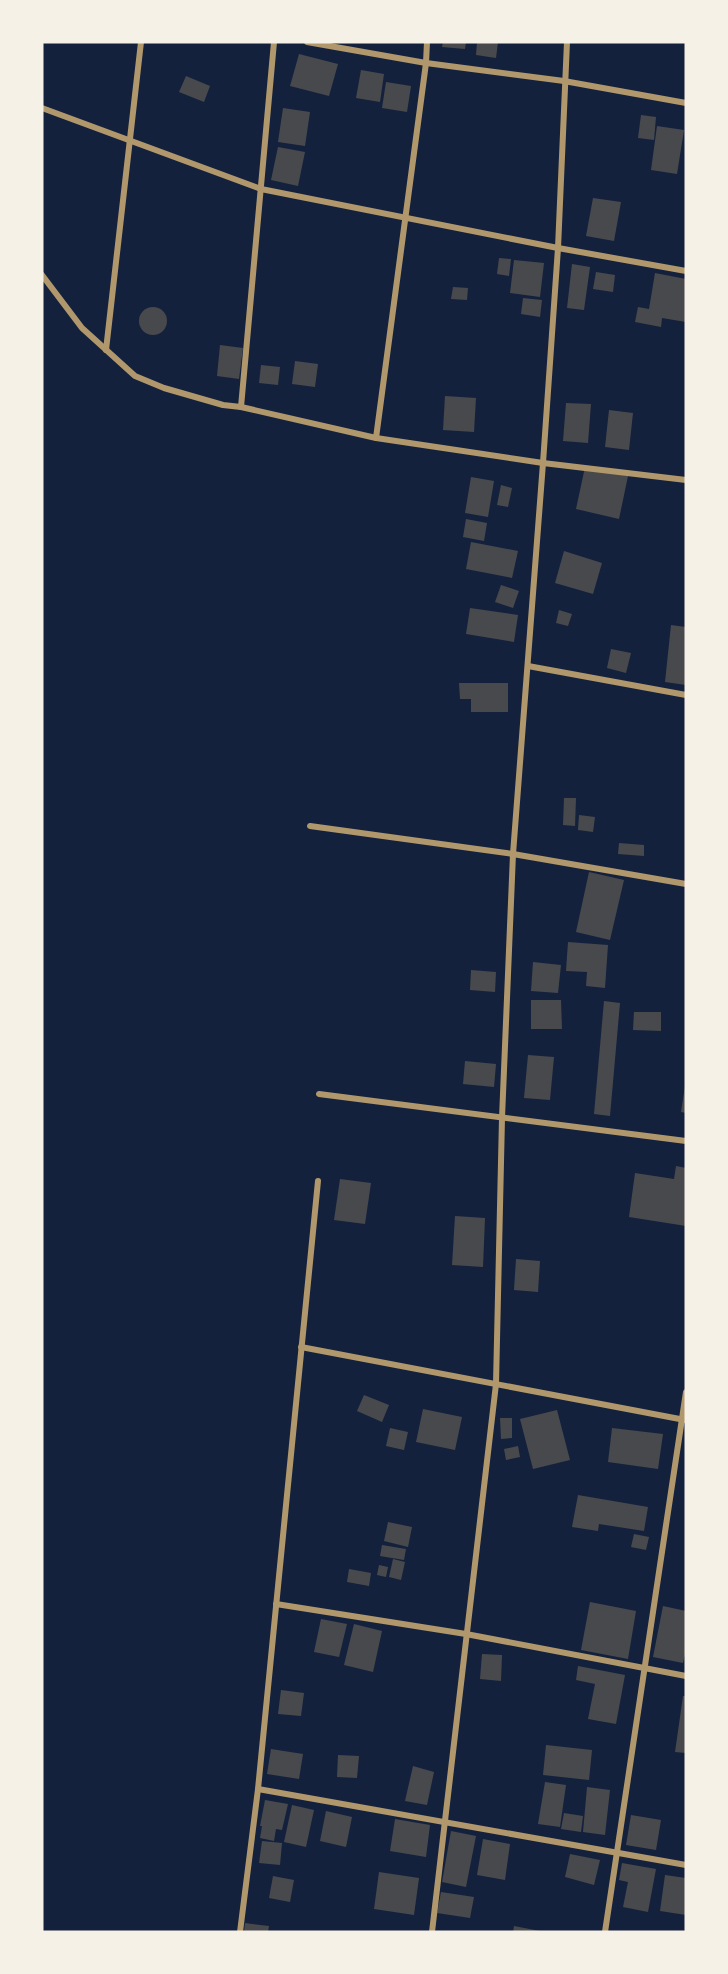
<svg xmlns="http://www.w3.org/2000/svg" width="728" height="1974" font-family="'Alegreya Sans',sans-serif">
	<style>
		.building { fill: #48494c }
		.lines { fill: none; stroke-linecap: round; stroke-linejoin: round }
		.minor { stroke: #b1986c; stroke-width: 6 }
	</style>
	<rect width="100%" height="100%" fill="#14213d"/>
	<g class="building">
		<path d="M443,42H466L465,49L442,47Z"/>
		<path d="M477,42H498L496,58L476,55Z"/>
		<path d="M299,54L338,64L329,96L290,86Z"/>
		<path d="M361,70L384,74L380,102L356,98Z"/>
		<path d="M186,76L210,86L204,102L179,92Z"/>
		<path d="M386,82L411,86L407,112L382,108Z"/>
		<path d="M283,108L310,112L305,146L278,142Z"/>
		<path d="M641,115L656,117L654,140L638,138Z"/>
		<path d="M657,126L684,130L677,174L651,170Z"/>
		<path d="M278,147L305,152L298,186L271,180Z"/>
		<path d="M593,198L621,202L614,241L586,236Z"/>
		<path d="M499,258L511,259L509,276L497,274Z"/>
		<path d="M514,260L544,263L540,297L510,293Z"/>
		<path d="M572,264L590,267L584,310L567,308Z"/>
		<path d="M596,272L615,275L613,292L593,289Z"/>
		<path d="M655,273L686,279V322L662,318L661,327L635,322L638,307L649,309Z"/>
		<path d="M453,287L468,288L467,300L451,299Z"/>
		<path d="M523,298L542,300L540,317L521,314Z"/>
		<circle cx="153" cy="321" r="14"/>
		<path d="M220,345L243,348L239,379L217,376Z"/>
		<path d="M295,361L318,364L315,387L292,384Z"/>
		<path d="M261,365L280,367L278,385L259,383Z"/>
		<path d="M445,396L476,398L474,432L443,430Z"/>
		<path d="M566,403L591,404L588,443L563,441Z"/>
		<path d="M609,410L633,413L629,450L605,447Z"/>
		<path d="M585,467L628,476L619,519L576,509Z"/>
		<path d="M471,477L494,481L488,517L465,513Z"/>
		<path d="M501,485L512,488L508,507L497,505Z"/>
		<path d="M466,519L487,523L484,541L463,537Z"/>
		<path d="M471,542L518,551L512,578L466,569Z"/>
		<path d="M564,551L602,563L593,594L555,583Z"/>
		<path d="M501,585L519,591L513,608L495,602Z"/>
		<path d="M470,608L518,615L514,642L466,634Z"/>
		<path d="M559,610L572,614L568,626L556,623Z"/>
		<path d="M671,625L686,627V685L665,682Z"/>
		<path d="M611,649L631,653L626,673L607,668Z"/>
		<path d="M459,683H508V712H471V699H460Z"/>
		<path d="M564,798H576L575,826L563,825Z"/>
		<path d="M579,815L595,817L593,832L578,830Z"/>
		<path d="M619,843L644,845V856L618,854Z"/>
		<path d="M589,872L624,880L610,940L576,932Z"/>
		<path d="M568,942L608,945L605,988L586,986L587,972L566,971Z"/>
		<path d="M533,962L561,965L558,993L531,991Z"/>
		<path d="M471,970L496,972L495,992L470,990Z"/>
		<path d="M531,1000H561L562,1029H531Z"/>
		<path d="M604,1001L620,1003L610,1116L594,1114Z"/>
		<path d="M634,1012H661V1031L633,1030Z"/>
		<path d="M528,1055L554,1057L550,1100L524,1098Z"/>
		<path d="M465,1061L496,1064L494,1087L463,1084Z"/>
		<path d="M685,1086H686V1113L681,1112Z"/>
		<path d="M676,1166L686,1168V1226L629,1217L635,1173L674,1179Z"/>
		<path d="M340,1179L371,1183L365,1224L334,1220Z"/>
		<path d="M455,1216L485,1218L483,1267L452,1265Z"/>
		<path d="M516,1259L540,1261L538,1292L514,1290Z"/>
		<path d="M364,1395L389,1405L382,1422L357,1411Z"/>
		<path d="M423,1409L462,1417L455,1450L416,1442Z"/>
		<path d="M557,1410L570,1460L533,1469L520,1419Z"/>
		<path d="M500,1418H512V1438L501,1439Z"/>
		<path d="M390,1428L408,1432L404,1450L386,1446Z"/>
		<path d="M612,1428L663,1434L658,1469L608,1462Z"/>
		<path d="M518,1446L520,1457L506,1460L504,1449Z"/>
		<path d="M578,1495L648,1507L644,1531L599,1524L598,1531L572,1527Z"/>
		<path d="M388,1522L412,1527L408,1547L384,1541Z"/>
		<path d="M634,1534L649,1537L646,1550L631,1547Z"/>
		<path d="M382,1545L406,1549L404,1560L380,1556Z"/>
		<path d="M393,1559L405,1562L401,1580L389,1577Z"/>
		<path d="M379,1565L388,1567L386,1577L377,1575Z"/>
		<path d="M349,1569L371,1573L369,1586L347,1582Z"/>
		<path d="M590,1602L636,1611L628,1659L581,1650Z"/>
		<path d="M663,1606L686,1611V1650L683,1663L653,1657Z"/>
		<path d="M321,1619L347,1624L339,1657L314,1652Z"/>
		<path d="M354,1624L382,1631L373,1672L344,1665Z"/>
		<path d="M482,1654L502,1655L501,1681L480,1679Z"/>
		<path d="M578,1666L625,1675L616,1724L588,1719L595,1684L576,1680Z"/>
		<path d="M281,1690L304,1693L301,1716L278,1714Z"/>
		<path d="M683,1696H686V1753L675,1752Z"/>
		<path d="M546,1745L592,1750L589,1780L543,1775Z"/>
		<path d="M271,1749L303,1754L299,1779L267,1774Z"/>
		<path d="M338,1755L359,1756L357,1778L337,1777Z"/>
		<path d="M413,1766L434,1772L427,1805L405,1801Z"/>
		<path d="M545,1782L566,1785L560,1827L538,1824Z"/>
		<path d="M587,1787L610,1790L605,1835L583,1832Z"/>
		<path d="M265,1800L288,1804L282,1830L276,1829L274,1841L260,1838L262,1826H260Z"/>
		<path d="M292,1805L314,1810L306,1847L284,1842Z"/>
		<path d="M326,1811L352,1817L346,1847L320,1841Z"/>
		<path d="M564,1813L583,1816L581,1832L561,1829Z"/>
		<path d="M631,1815L661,1820L656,1850L626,1845Z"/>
		<path d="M395,1819L430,1825L426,1857L390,1851Z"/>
		<path d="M451,1831L476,1836L466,1887L442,1882Z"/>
		<path d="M483,1839L510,1844L505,1880L477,1875Z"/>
		<path d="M262,1841L282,1843L280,1865L259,1863Z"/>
		<path d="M570,1854L600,1860L594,1885L565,1877Z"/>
		<path d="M622,1863L656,1869L648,1912L623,1907L628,1882L619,1880Z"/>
		<path d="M379,1872L419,1878L414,1915L374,1909Z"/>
		<path d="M665,1875L686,1878V1915L660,1911Z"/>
		<path d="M273,1876L294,1880L290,1902L269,1898Z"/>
		<path d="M441,1892L474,1897L470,1918L437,1913Z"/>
		<path d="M245,1923L269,1926L268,1932H244Z"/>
		<path d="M514,1926L540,1931V1932H513Z"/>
	</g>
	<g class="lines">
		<g class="minor">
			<path d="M307,42L426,63L564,81L686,103"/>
			<path d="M42,108L261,189L558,248L686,271"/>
			<path d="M42,275L82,328L135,376L164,388L223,405L241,407L376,438L543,463L686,480"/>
			<path d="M106,350L141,42"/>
			<path d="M241,407L274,42"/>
			<path d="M376,438L426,63L427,42"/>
			<path d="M528,666L686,695"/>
			<path d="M310,826L513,854L686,884"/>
			<path d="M319,1094L686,1141"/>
			<path d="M301,1347L685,1420"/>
			<path d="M276,1604L466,1634L686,1676"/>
			<path d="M258,1789L686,1865"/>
			<path d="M240,1932L258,1789L318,1181"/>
			<path d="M432,1932L496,1384L502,1118L513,854L543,463L558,248L567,42"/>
			<path d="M605,1932L686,1392"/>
		</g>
	</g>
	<rect width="728" height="1974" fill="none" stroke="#f6f1e7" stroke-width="87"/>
</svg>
